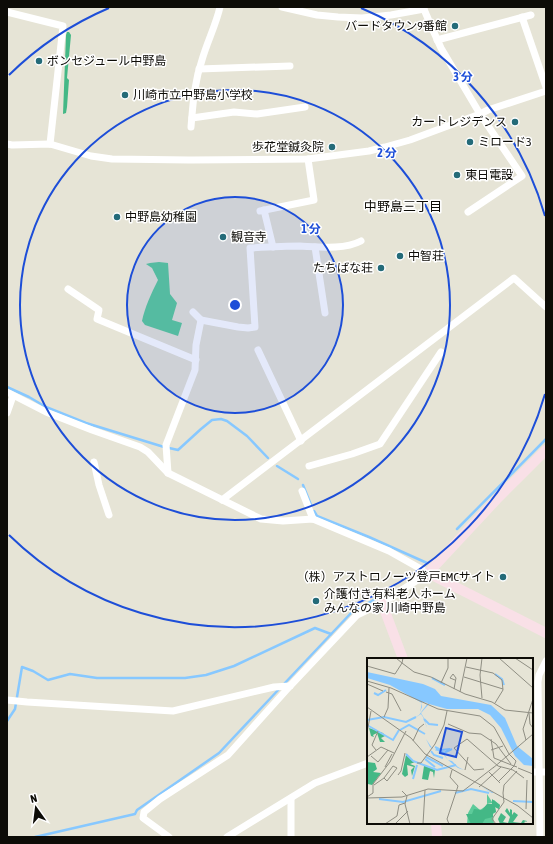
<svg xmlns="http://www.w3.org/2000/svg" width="553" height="844" font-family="'Asap Condensed','Noto Sans JP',sans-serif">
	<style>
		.green { fill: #5dcb9a }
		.forest { fill: #44b886 }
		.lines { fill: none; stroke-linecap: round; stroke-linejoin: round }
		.stream { stroke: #87c8ff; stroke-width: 2.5 }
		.street { stroke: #fff; stroke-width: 7 }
		.secondary { stroke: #f9e0e7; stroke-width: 10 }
		.ring { fill: none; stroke: #1d4ed8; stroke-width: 2 }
		.poi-dot { fill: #246b79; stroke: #fff; stroke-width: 1.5 }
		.labels { text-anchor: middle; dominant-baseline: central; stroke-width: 3; stroke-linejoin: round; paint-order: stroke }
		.poi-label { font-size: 12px; fill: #0d0c07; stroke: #fff; text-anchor: start }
		.neighbourhood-label { font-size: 13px; fill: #0d0c07; stroke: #fff }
		.inset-river { fill: none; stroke: #87c8ff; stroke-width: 2 }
		.inset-road { fill: none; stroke: #8f8e83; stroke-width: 1 }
		.view { fill: #1d4ed8; fill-opacity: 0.15; stroke: #1d4ed8; stroke-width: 2 }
		.inset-edge { fill: none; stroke: #0d0c07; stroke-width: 2 }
		.centre { fill: #1d4ed8; stroke: #fff; stroke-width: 2 }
		.ring-label { font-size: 12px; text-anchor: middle; font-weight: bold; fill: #1d4ed8; stroke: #fff; stroke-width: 3; stroke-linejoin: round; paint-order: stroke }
	</style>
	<rect width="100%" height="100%" fill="#e6e4d6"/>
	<path class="green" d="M159,262L168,263L170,294L177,303L172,320L182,323L178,336L145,325L142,321C145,307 151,294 158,280L152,268L146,264L150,263Z"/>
	<path class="forest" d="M67,32H69L71,35L67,78L69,80L67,107L66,113L63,114L66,35Z"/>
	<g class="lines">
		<g class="stream">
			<path d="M7,387L29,397L46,407L86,423L164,447"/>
			<path d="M169,448L178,450L201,429L212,420L221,419L227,421L247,436L268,458"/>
			<path d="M277,466L298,479"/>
			<path d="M303,485L311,505"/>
			<path d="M314,511L317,516L369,537L427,563"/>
			<path d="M457,529L546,439"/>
			<path d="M283,685L352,612L379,597"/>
			<path d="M7,721L15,709L22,667L33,671L48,680L70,674L97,678H185L206,675L234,666L315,628L331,634"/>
			<path d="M35,837L135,814L137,810L219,753L280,688"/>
		</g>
		<g class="street">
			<path d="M282,7L317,15L338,17L362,18L391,15L424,9"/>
			<path d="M423,7L432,28L441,48L480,114L522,176L468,212"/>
			<path d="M7,12L63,26L50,144"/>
			<path d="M522,17L546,87"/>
			<path d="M437,40L531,15"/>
			<path d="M199,69L290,66"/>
			<path d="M192,118L234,112L257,114L305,107"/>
			<path d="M191,127C193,104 194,83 202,60C207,42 216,25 220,7"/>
			<path d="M7,144L12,145L50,144L91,156L112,159L190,160L308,159L369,151L385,147L410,140L480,114L488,110L546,91"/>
			<path d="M264,210L273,247"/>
			<path d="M260,211L314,200L308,159"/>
			<path d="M315,247L325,313"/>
			<path d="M68,289L99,310L97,319L196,360"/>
			<path d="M193,312L201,320L238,327L248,328L255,327L250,248C267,247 284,246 300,246C319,247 344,250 361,241"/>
			<path d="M258,350L301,441"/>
			<path d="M7,392L46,412L92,430L140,447L148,452L168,473L261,519L283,521L313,519L389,551L428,573L382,603L357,615L290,686L228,755L160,799L144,812L143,818L169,837"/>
			<path d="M7,413L13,396"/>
			<path d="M94,462L99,485L109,515"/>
			<path d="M309,466L352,454L380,444L441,352"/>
			<path d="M168,473L166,445L195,370L196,345L201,320"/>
			<path d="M302,491L313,519"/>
			<path d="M222,500L514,278L546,307"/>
			<path d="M7,700L27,702L173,711L274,687L290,686"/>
			<path d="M532,772H546"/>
			<path d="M291,799V837"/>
			<path d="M227,837L315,783L368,763"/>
			<path d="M540,837L538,682L539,675L546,661"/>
		</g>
		<g class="secondary">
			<path d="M546,450L497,499L428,573L546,633"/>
			<path d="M382,603L403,659"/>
			<path d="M436,823L437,837"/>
		</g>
	</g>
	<circle cx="235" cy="305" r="108" fill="#1d4ed8" fill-opacity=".12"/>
	<g class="ring">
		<circle cx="235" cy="305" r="108"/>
		<circle cx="235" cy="305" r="215"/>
		<path d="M545 394A323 323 0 0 1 9 535M9 75A323 323 0 0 1 109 8M361 8A323 323 0 0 1 545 216"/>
	</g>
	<g class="poi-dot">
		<circle cx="455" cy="26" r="4"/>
		<circle cx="39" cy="61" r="4"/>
		<circle cx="125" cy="95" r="4"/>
		<circle cx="515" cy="122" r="4"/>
		<circle cx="470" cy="142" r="4"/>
		<circle cx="332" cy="147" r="4"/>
		<circle cx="457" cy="175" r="4"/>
		<circle cx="117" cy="217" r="4"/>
		<circle cx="223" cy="237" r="4"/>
		<circle cx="400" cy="256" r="4"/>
		<circle cx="381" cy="268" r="4"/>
		<circle cx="503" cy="577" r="4"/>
		<circle cx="316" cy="601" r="4"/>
	</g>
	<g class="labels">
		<g class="poi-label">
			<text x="447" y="26" text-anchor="end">バードタウン9番館</text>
			<text x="47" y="61">ボンセジュール中野島</text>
			<text x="133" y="95">川崎市立中野島小学校</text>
			<text x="507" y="122" text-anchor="end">カートレジデンス</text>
			<text x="478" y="142">ミロード3</text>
			<text x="324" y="147" text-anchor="end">歩花堂鍼灸院</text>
			<text x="465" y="175">東日電設</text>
			<text x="125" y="217">中野島幼稚園</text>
			<text x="231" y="237">観音寺</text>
			<text x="408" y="256">中智荘</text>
			<text x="373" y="268" text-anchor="end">たちばな荘</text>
			<text x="495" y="577" text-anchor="end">（株）アストロノーツ登戸EMCサイト</text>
			<text x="324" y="594">介護付き有料老人ホーム<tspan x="324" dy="14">みんなの家 川崎中野島</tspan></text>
		</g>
		<g class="neighbourhood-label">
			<text x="403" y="206">中野島三丁目</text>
		</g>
	</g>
	<g transform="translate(367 658)">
		<rect width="166" height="166" fill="#e6e4d6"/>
		<path d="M120,136L125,144L127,142L133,147L132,151L128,149L129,154L126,156L127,166H100L101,155L106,146L113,152L119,148H124L125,145L120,146Z" fill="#5dcb9a"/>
		<path d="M2,70L16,75L18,78L14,80L18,84H13L10,75L6,77L7,79L4,78ZM39,97L48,104L43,106L48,108L45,118L44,112L47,109L40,107L41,117L38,119L35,116ZM0,104L8,105L10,111L6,114L14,115L5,127L1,126L0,129ZM54,106L68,112L67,120L66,114L63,113L61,122L55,121L57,108ZM125,141L133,147L132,151L128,149L129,154L126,155V159L118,161L115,166H104L99,156H105L107,151L115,152L120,146H125ZM140,150L143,155V151L145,152V157L147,154L151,157L146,164L154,165L156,162L160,163L159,164L158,163L157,166H133L131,161L134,155L139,159L136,164L141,165L143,159L138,153Z" fill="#44b886"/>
		<path d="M0,14L56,26L68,31L74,38L124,47L138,60L150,88L166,101V108L157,107L148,98L134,70L123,57L111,51H80L62,46L54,55L57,60L60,70L59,81L65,90L68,92L72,95L77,96L81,102L85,103L91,109L97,112L115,129L127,135H119H125L115,129L97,112L91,110L81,102L77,97L71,95L69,92L66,91L63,89L59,81L60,70L56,59L54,56L51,58L47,60L52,57L61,45L55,44V49L53,54L55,45L23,27L0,20Z" fill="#87c8ff"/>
		<path class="inset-river" d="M128,16L135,21L137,27M65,20L78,27M7,35L11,37L19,32M57,61L62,66L71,67M0,62L17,59L39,64L49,59M0,67L26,82L32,72M33,72L42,67L58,76M68,89L74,92L83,91M69,91L77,95L85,91M64,93L67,97L76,100M39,96L46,103L70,112L89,107M59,99L76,108M58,101L68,109M46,121L50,107M88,135L104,131L122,135M12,141L36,144L74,133M146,143L166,144"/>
		<path class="inset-road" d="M29,0L35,5L36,0M132,0L166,30M148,0L166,12M0,8L28,16L35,5L47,14L64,19L98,36L125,44M99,9L126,15L135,22L136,32L128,45M97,19L136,31M0,23L24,30L71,51L113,58L127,69L142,96M74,25L81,10V0M0,26L16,33M87,31L89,20L86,16L83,20L88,22M19,34L25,36L34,53M93,34L100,0M115,40L113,17L115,0M125,44L138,52L166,55M0,49L44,80L58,96L151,148L166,160M162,55L163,66L166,70M17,59L21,50L22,30M81,66L102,75L114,76L129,86L144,106M0,75L4,53M124,81L127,100L147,108L132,123M159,82L156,71L166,41M46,83L52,70L57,66M9,92L5,87L11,73M124,92L136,88M142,96L149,103L147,108L150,109M4,98L11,104L21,92M0,99L14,89L27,95M50,105H54L68,86L77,67L80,53M18,109L25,96M126,110L166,76M151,110L166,116M117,111L107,112L87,90L100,81L131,108L146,112L157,120M98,112L101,99M122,114L133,125M31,117L34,113L38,95M7,127L17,120L26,108L30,110L20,123L17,120M112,129L134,109M35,133L40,138L38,146L43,166M136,135L137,127L150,113M0,139L6,135V126L23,104L39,73M0,140L35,139L61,131L96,133L127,109M159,151L160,122M18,166L30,158L32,147L38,145M28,166L41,153M56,166L58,132M82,166L80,161L91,128L83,119L85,112M129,166L125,161L137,144L136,135"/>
		<path class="view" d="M79,70L95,74L89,99L73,95Z"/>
		<rect width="166" height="166" class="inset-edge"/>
	</g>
	<circle cx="235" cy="305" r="6" class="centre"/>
	<g class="ring-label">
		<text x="463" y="81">3 分</text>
		<text x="387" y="157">2 分</text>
		<text x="311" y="233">1 分</text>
	</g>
	<rect width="553" height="844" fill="none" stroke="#0d0c07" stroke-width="16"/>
	<g transform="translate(36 808) rotate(346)" stroke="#ffffff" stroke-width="3" paint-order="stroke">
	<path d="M0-3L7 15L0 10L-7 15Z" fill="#0d0c07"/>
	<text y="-6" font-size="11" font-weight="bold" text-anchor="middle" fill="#0d0c07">N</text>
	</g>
</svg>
